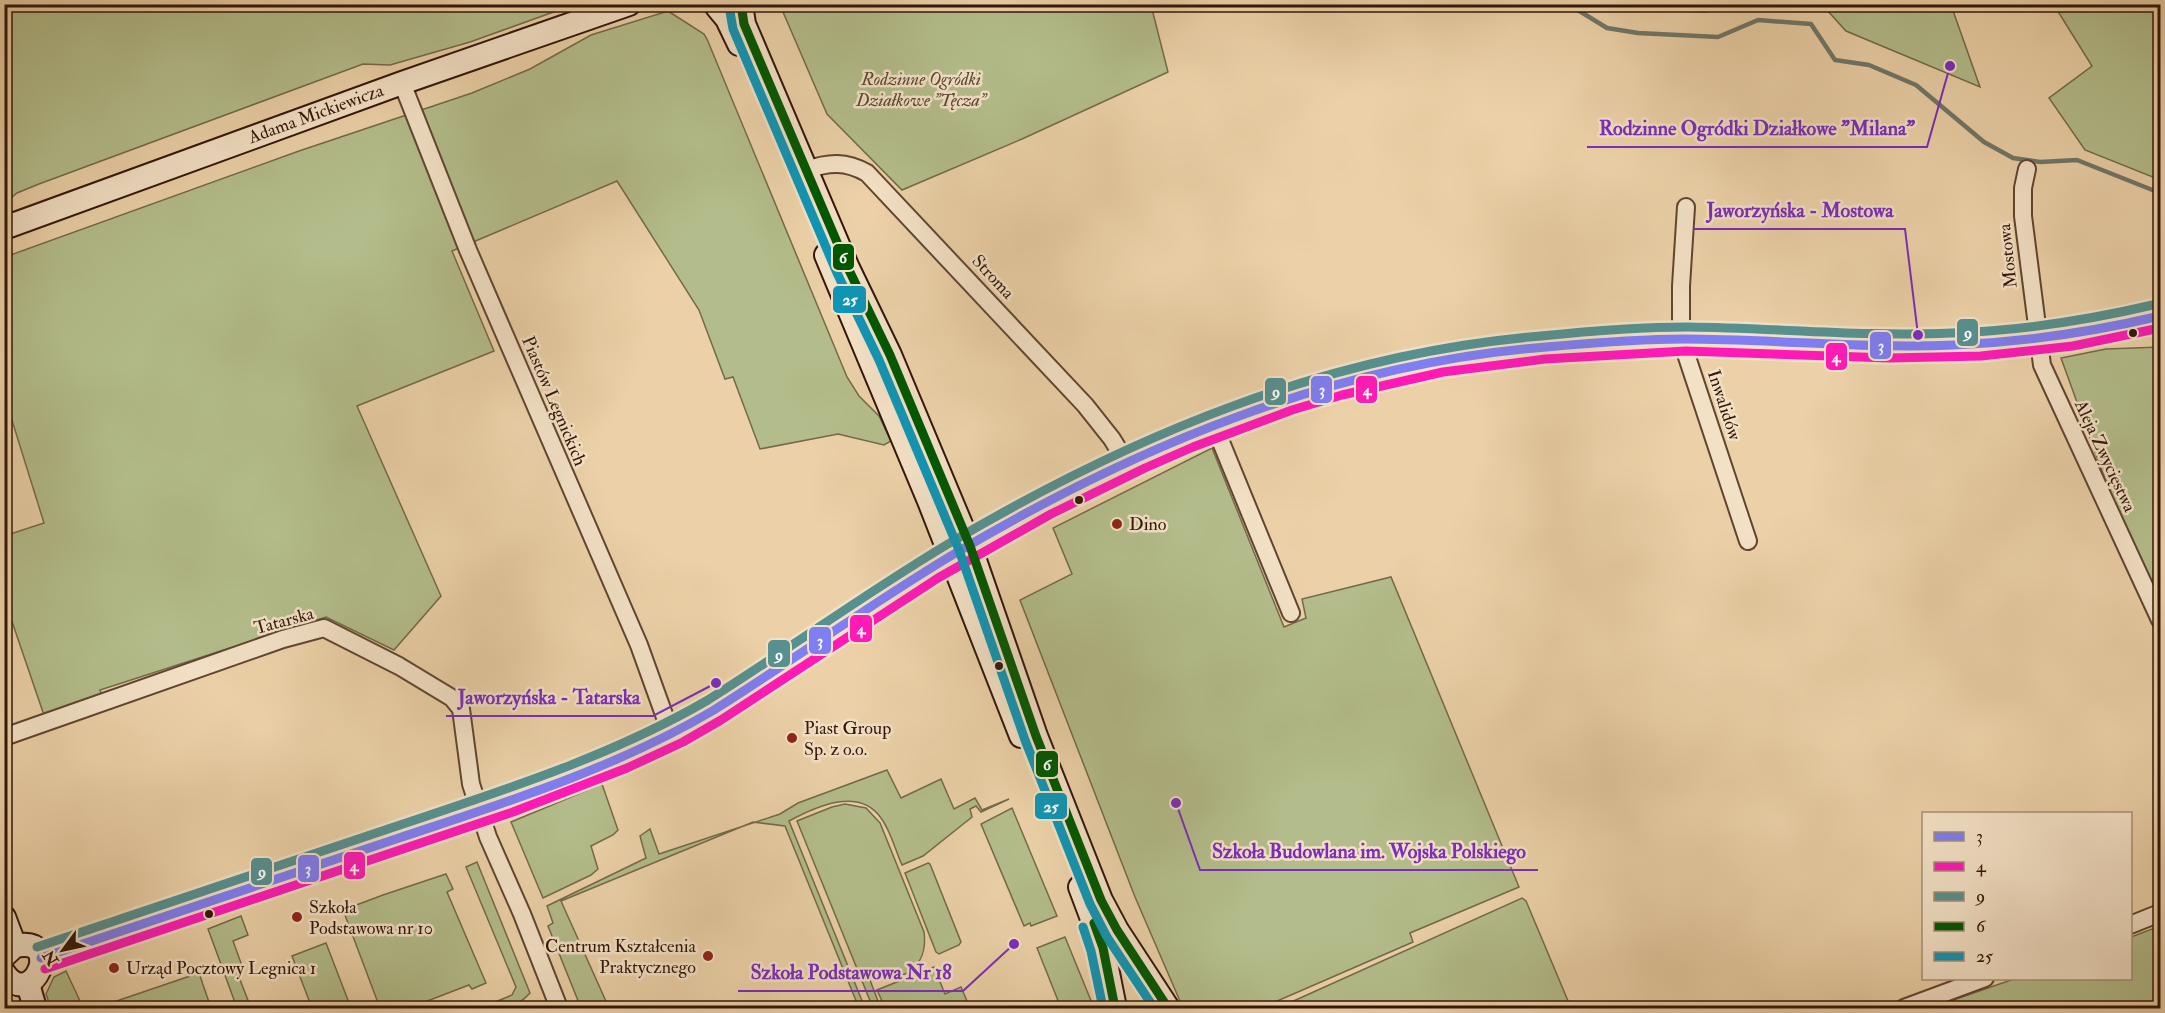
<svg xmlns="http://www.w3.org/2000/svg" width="2165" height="1013" font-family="'IM FELL Double Pica',serif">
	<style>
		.green { fill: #b3bd8b; stroke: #736a4a; stroke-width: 1.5 }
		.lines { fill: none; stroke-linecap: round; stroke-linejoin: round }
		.stream { stroke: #707769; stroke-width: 4.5 }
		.street-casing { stroke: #614531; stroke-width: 20 }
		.secondary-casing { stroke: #331609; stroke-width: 26 }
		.street { stroke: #f3e1c6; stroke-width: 16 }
		.secondary { stroke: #f3e1c6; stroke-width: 22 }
		.bus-1-casing { stroke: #f3e1c6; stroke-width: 14 }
		.bus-2-casing { stroke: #f3e1c6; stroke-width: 14 }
		.bus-3-casing { stroke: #f3e1c6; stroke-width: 14 }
		.bus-4-casing { stroke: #f3e1c6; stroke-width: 14 }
		.bus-5-casing { stroke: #f3e1c6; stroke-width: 14 }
		.bus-1 { stroke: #7f7ef3; stroke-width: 9 }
		.bus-2 { stroke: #ff1ab8; stroke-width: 9 }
		.bus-3 { stroke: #569190; stroke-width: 9 }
		.bus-4 { stroke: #005700; stroke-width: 9 }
		.bus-5 { stroke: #0f95b5; stroke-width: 9 }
		.bus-dot { fill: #331609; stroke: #f3e1c6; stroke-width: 2 }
		.poi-dot { fill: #8f2418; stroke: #f3e1c6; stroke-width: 2 }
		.labels { text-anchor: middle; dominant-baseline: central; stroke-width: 5; stroke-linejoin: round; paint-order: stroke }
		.park-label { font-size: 18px; font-style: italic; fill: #594830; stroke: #f3e1c6 }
		.street-label { font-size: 18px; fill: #331609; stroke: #f3e1c6 }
		.poi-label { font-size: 18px; fill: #331609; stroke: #f3e1c6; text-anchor: start }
		.leader { fill: none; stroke: #7b2cbf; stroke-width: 2 }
		.callout-dot { fill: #7b2cbf; stroke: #f3e1c6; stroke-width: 2 }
		.callout-label { font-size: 20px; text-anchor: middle; font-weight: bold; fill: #7b2cbf; stroke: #f3e1c6; stroke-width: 5; stroke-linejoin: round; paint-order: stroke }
		.line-badge { stroke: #f3e1c6; stroke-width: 2 }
		.badge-label { font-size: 16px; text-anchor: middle; font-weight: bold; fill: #fff }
	</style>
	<rect width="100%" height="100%" fill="#ecd1a8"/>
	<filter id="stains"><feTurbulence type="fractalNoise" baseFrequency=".00333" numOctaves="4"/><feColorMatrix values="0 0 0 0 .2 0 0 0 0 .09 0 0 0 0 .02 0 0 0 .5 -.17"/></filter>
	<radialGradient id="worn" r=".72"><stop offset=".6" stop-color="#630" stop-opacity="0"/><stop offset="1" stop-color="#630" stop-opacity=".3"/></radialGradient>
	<g class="green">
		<path d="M4,5L5,4L573,5L470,42L390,65L363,64L39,184L17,193L5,203Z"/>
		<path d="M780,5H1151L1168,72L1022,139L902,190L827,114Z"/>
		<path d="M1617,5H1734L1705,12L1630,9Z"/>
		<path d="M1812,5H1951L1980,87L1846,31L1826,9Z"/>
		<path d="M2054,5H2160V180L2085,150L2049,98L2092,66Z"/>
		<path d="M668,11L704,34L707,39L847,377L859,396L879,416L891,441L884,445L838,434L760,449L733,377L725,379L699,310L617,181L452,251L494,351L357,406L441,596L394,650L326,617L100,690L104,702L46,721L5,601L4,536L44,523L5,398V257L299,151L472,93L530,69L591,35Z"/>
		<path d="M2160,347V599L2107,485L2061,358L2106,349Z"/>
		<path d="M1212,448L1284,627L1306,618L1302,599L1391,577L1519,887L1410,933L1413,942L1261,1008H1212L1211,1006L1183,1008L1135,897L1020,600L1072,574L1053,528Z"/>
		<path d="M887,770L901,798L941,779L954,809L975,798L982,810L1009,799L981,812L976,806L970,809L972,817L923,856L902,865C895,850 891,831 881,818C859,786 815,807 789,821L865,1008L882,1001L877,990L934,967L945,994L961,987L970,1008H859L785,826L753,822L561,901L609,1008H581L548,926L553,923L547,906L646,858L640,836L650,829L659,854L780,814L798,803Z"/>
		<path d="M602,784L618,830L613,835L591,846L598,869L591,875L543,898L511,822Z"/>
		<path d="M845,804L866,808L880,823L924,932C929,968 900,986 868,975L878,1001L871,1003L797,821L832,807Z"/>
		<path d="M1012,808L1057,916L1031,926L1030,923L1024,926L981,824Z"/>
		<path d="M477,862L530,993C516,1009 501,1009 481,1008L512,995L516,987L466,867Z"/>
		<path d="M928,863L930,864L961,942L959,945L939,954L936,952L905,873Z"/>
		<path d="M446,874L453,889L447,892L486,983L472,989L469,985L409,1008H380L343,910L383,895Z"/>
		<path d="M1522,898L1526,901L1571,1008H1278Z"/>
		<path d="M241,916L248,935L233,941L241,963L237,972L251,1008H237L208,929Z"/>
		<path d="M2160,926V1008H1930L2014,979L2130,978L2131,937Z"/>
		<path d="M1065,937L1094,1008H1061L1037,948Z"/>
		<path d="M326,943L351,1008H312L292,956Z"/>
		<path d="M66,971L80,1001L60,1008H51L46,994L54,977Z"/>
		<path d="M199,973L211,1008H96Z"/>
	</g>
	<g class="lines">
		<path class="stream" d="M1568,4L1607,28L1638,33L1718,37L1758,20L1811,24L1835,60L1869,65L1916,85L1984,142L2013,158L2040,162L2077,160L2160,193"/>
		<defs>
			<g id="street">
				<path d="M402,83L468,250L639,645L671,734"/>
				<path d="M2027,169L2023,188V216L2042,365L2160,620"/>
				<path d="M806,170C829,162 846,161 867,173L1085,405L1112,439L1126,462"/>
				<path d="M1686,207L1681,286V339L1748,541"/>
				<path d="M1214,425L1291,613"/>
				<path d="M4,737L283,639L324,628L399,666L452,698L461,709L471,784L488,837L522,914L559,1008"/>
				<path d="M2130,925L2160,913"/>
				<path d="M1904,1008L1985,978"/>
			</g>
			<g id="secondary">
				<path d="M741,4L744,24L848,268L890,355L970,546L1036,736L1101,900L1117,930L1168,1008"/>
				<path d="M717,7L727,19L739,44"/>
				<path d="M4,228L402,83L629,4"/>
				<path d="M826,255L929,501L1021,736"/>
				<path d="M1080,887L1103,948L1115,1008"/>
				<path d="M4,917L15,946"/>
				<path d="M4,956L15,946C66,935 32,1013 4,973"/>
				<path d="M41,958L480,811C557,785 633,757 704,716C732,700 759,680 786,662C841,626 897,589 953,555C1075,482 1202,423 1339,383C1428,357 1521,347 1614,343C1638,341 1662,339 1686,339C1764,340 1842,346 1920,346C2001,346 2082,335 2160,316"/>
				<path d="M28,984L35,1008"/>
			</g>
		</defs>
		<use href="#street" class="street-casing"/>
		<use href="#secondary" class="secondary-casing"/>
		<use href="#street" class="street"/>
		<use href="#secondary" class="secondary"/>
		<defs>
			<path id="bus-1" d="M41,958C160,918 280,878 399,838C507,802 616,768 714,710C795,659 872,603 954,554C1136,446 1333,364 1546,347C1591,343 1638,339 1684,339C1774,339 1864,349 1954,345C2024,342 2092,332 2160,316"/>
			<path id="bus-2" d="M45,969L513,812L627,768L683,742L721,720L938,578L1051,514L1145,468L1193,447L1292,410L1342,395L1443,372L1545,359L1686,351L1890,358L1981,356L2073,346L2160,328"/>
			<path id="bus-3" d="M37,947C156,907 275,867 394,827C501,791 610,757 708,700C789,649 866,593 948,544C1132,435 1327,354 1541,336C1590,331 1639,327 1688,327C1776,328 1863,337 1951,333C2021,331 2089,320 2157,304"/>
			<g id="bus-4">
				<path d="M741,4L744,24L848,268L890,355L970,546L1036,736L1101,900L1117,930L1168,1008"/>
				<path d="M1094,923L1103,948L1115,1008"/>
			</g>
			<g id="bus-5">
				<path d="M729,6L733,29L837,273L879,360L959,550L1025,740L1090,904L1107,937L1154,1008"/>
				<path d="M1083,927L1091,951L1103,1008"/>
			</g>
		</defs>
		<use href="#bus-1" class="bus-1-casing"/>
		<use href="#bus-2" class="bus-2-casing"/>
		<use href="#bus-3" class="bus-3-casing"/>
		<use href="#bus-4" class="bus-4-casing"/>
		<use href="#bus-5" class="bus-5-casing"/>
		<use href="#bus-1" class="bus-1"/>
		<use href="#bus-2" class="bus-2"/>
		<use href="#bus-3" class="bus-3"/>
		<use href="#bus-4" class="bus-4"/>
		<use href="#bus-5" class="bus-5"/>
	</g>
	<g class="bus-dot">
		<circle cx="2133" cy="333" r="5"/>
		<circle cx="1079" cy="500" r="5"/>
		<circle cx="999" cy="666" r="5"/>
		<circle cx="209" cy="914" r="5"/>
	</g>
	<g class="poi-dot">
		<circle cx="1117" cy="524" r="6"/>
		<circle cx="792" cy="738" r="6"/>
		<circle cx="297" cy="917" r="6"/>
		<circle cx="708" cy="956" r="6"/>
		<circle cx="114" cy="968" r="6"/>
	</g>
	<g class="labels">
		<g class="park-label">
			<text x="921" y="79">Rodzinne Ogródki<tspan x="921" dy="21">Działkowe "Tęcza"</tspan></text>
		</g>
		<g class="street-label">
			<text transform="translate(316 114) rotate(-20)">Adama Mickiewicza</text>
			<text transform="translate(2008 256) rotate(-96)">Mostowa</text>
			<text transform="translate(993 277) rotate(47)">Stroma</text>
			<text transform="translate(554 401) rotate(67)">Piastów Legnickich</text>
			<text transform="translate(1724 405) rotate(72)">Inwalidów</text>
			<text transform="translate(2105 456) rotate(65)">Aleja Zwycięstwa</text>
			<text transform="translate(284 621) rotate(-15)">Tatarska</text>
		</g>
		<g class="poi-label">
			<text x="1129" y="524">Dino</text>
			<text x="804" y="728">Piast Group<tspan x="804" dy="21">Sp. z o.o.</tspan></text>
			<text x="309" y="907">Szkoła<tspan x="309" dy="21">Podstawowa nr 10</tspan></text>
			<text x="696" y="946" text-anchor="end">Centrum Kształcenia<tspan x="696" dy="21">Praktycznego</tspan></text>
			<text x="126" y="968">Urząd Pocztowy Legnica 1</text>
		</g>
	</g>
	<path class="leader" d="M1950 66L1927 147H1587M1918 335L1905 229H1694M716 683L653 716H446M1176 803L1200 870H1538M1014 944L963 991H738"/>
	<g class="callout-dot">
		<circle cx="1950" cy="66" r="6"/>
		<circle cx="1918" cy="335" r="6"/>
		<circle cx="716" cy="683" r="6"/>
		<circle cx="1176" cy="803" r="6"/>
		<circle cx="1014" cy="944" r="6"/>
	</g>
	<g class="callout-label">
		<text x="1757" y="135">Rodzinne Ogródki Działkowe "Milana"</text>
		<text x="1800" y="217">Jaworzyńska - Mostowa</text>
		<text x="549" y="704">Jaworzyńska - Tatarska</text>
		<text x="1369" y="858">Szkoła Budowlana im. Wojska Polskiego</text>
		<text x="851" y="979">Szkoła Podstawowa Nr 18</text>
	</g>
	<g class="line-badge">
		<rect x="832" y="243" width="23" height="28" rx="6" fill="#005700"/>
		<rect x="832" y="285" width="35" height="29" rx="6" fill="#0f95b5"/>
		<rect x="1956" y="318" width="23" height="29" rx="6" fill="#569190"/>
		<rect x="1869" y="331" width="23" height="29" rx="6" fill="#7f7ef3"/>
		<rect x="1825" y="342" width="23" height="29" rx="6" fill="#ff1ab8"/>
		<rect x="1310" y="375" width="23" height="29" rx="6" fill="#7f7ef3"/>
		<rect x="1355" y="375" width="23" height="29" rx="6" fill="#ff1ab8"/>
		<rect x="1264" y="377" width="23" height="29" rx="6" fill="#569190"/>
		<rect x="849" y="614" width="24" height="29" rx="6" fill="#ff1ab8"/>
		<rect x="808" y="626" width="24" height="29" rx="6" fill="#7f7ef3"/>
		<rect x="767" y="639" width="24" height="29" rx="6" fill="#569190"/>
		<rect x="1035" y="750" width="24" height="28" rx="6" fill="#005700"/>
		<rect x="1034" y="792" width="34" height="28" rx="6" fill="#0f95b5"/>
		<rect x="343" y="851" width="23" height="29" rx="6" fill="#ff1ab8"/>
		<rect x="297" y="854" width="23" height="29" rx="6" fill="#7f7ef3"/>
		<rect x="250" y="857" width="23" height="29" rx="6" fill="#569190"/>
	</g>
	<g class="badge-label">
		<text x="843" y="263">6</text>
		<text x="850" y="305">25</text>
		<text x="1968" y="338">9</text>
		<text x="1881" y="351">3</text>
		<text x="1836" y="362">4</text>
		<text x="1322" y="395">3</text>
		<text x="1367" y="395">4</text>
		<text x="1276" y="397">9</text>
		<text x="861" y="634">4</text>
		<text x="820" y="646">3</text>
		<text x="779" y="660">9</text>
		<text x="1047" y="770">6</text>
		<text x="1051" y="812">25</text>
		<text x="354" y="871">4</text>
		<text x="308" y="874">3</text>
		<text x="262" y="877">9</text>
	</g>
	<rect width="2165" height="1013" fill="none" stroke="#ecd1a8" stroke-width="24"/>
	<rect x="6" y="6" width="2153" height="1001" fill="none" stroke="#331609" stroke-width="3"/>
	<rect x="12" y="12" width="2141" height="989" fill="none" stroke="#331609" stroke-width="1.5"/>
	<rect x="1922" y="812" width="210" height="168" fill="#f3e1c6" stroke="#a6907a" stroke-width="1.5"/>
	<rect x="1934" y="832" width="30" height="9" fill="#7f7ef3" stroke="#a6907a" stroke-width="1.5"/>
	<text x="1976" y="842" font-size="18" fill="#331609">3</text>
	<rect x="1934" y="862" width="30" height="9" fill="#ff1ab8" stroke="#a6907a" stroke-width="1.5"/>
	<text x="1976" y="872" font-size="18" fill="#331609">4</text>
	<rect x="1934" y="892" width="30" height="9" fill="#569190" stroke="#a6907a" stroke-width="1.5"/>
	<text x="1976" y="902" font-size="18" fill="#331609">9</text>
	<rect x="1934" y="922" width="30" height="9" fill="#005700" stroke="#a6907a" stroke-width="1.5"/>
	<text x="1976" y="932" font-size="18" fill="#331609">6</text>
	<rect x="1934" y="952" width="30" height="9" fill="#0f95b5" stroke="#a6907a" stroke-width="1.5"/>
	<text x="1976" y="962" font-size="18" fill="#331609">25</text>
	<g transform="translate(63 950) rotate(237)" stroke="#f3e1c6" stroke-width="4.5" paint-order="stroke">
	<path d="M0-4.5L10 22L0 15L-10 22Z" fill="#331609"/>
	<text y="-9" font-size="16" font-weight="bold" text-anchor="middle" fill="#331609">N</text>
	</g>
	<rect width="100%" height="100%" filter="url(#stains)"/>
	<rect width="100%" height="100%" fill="url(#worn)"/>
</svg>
